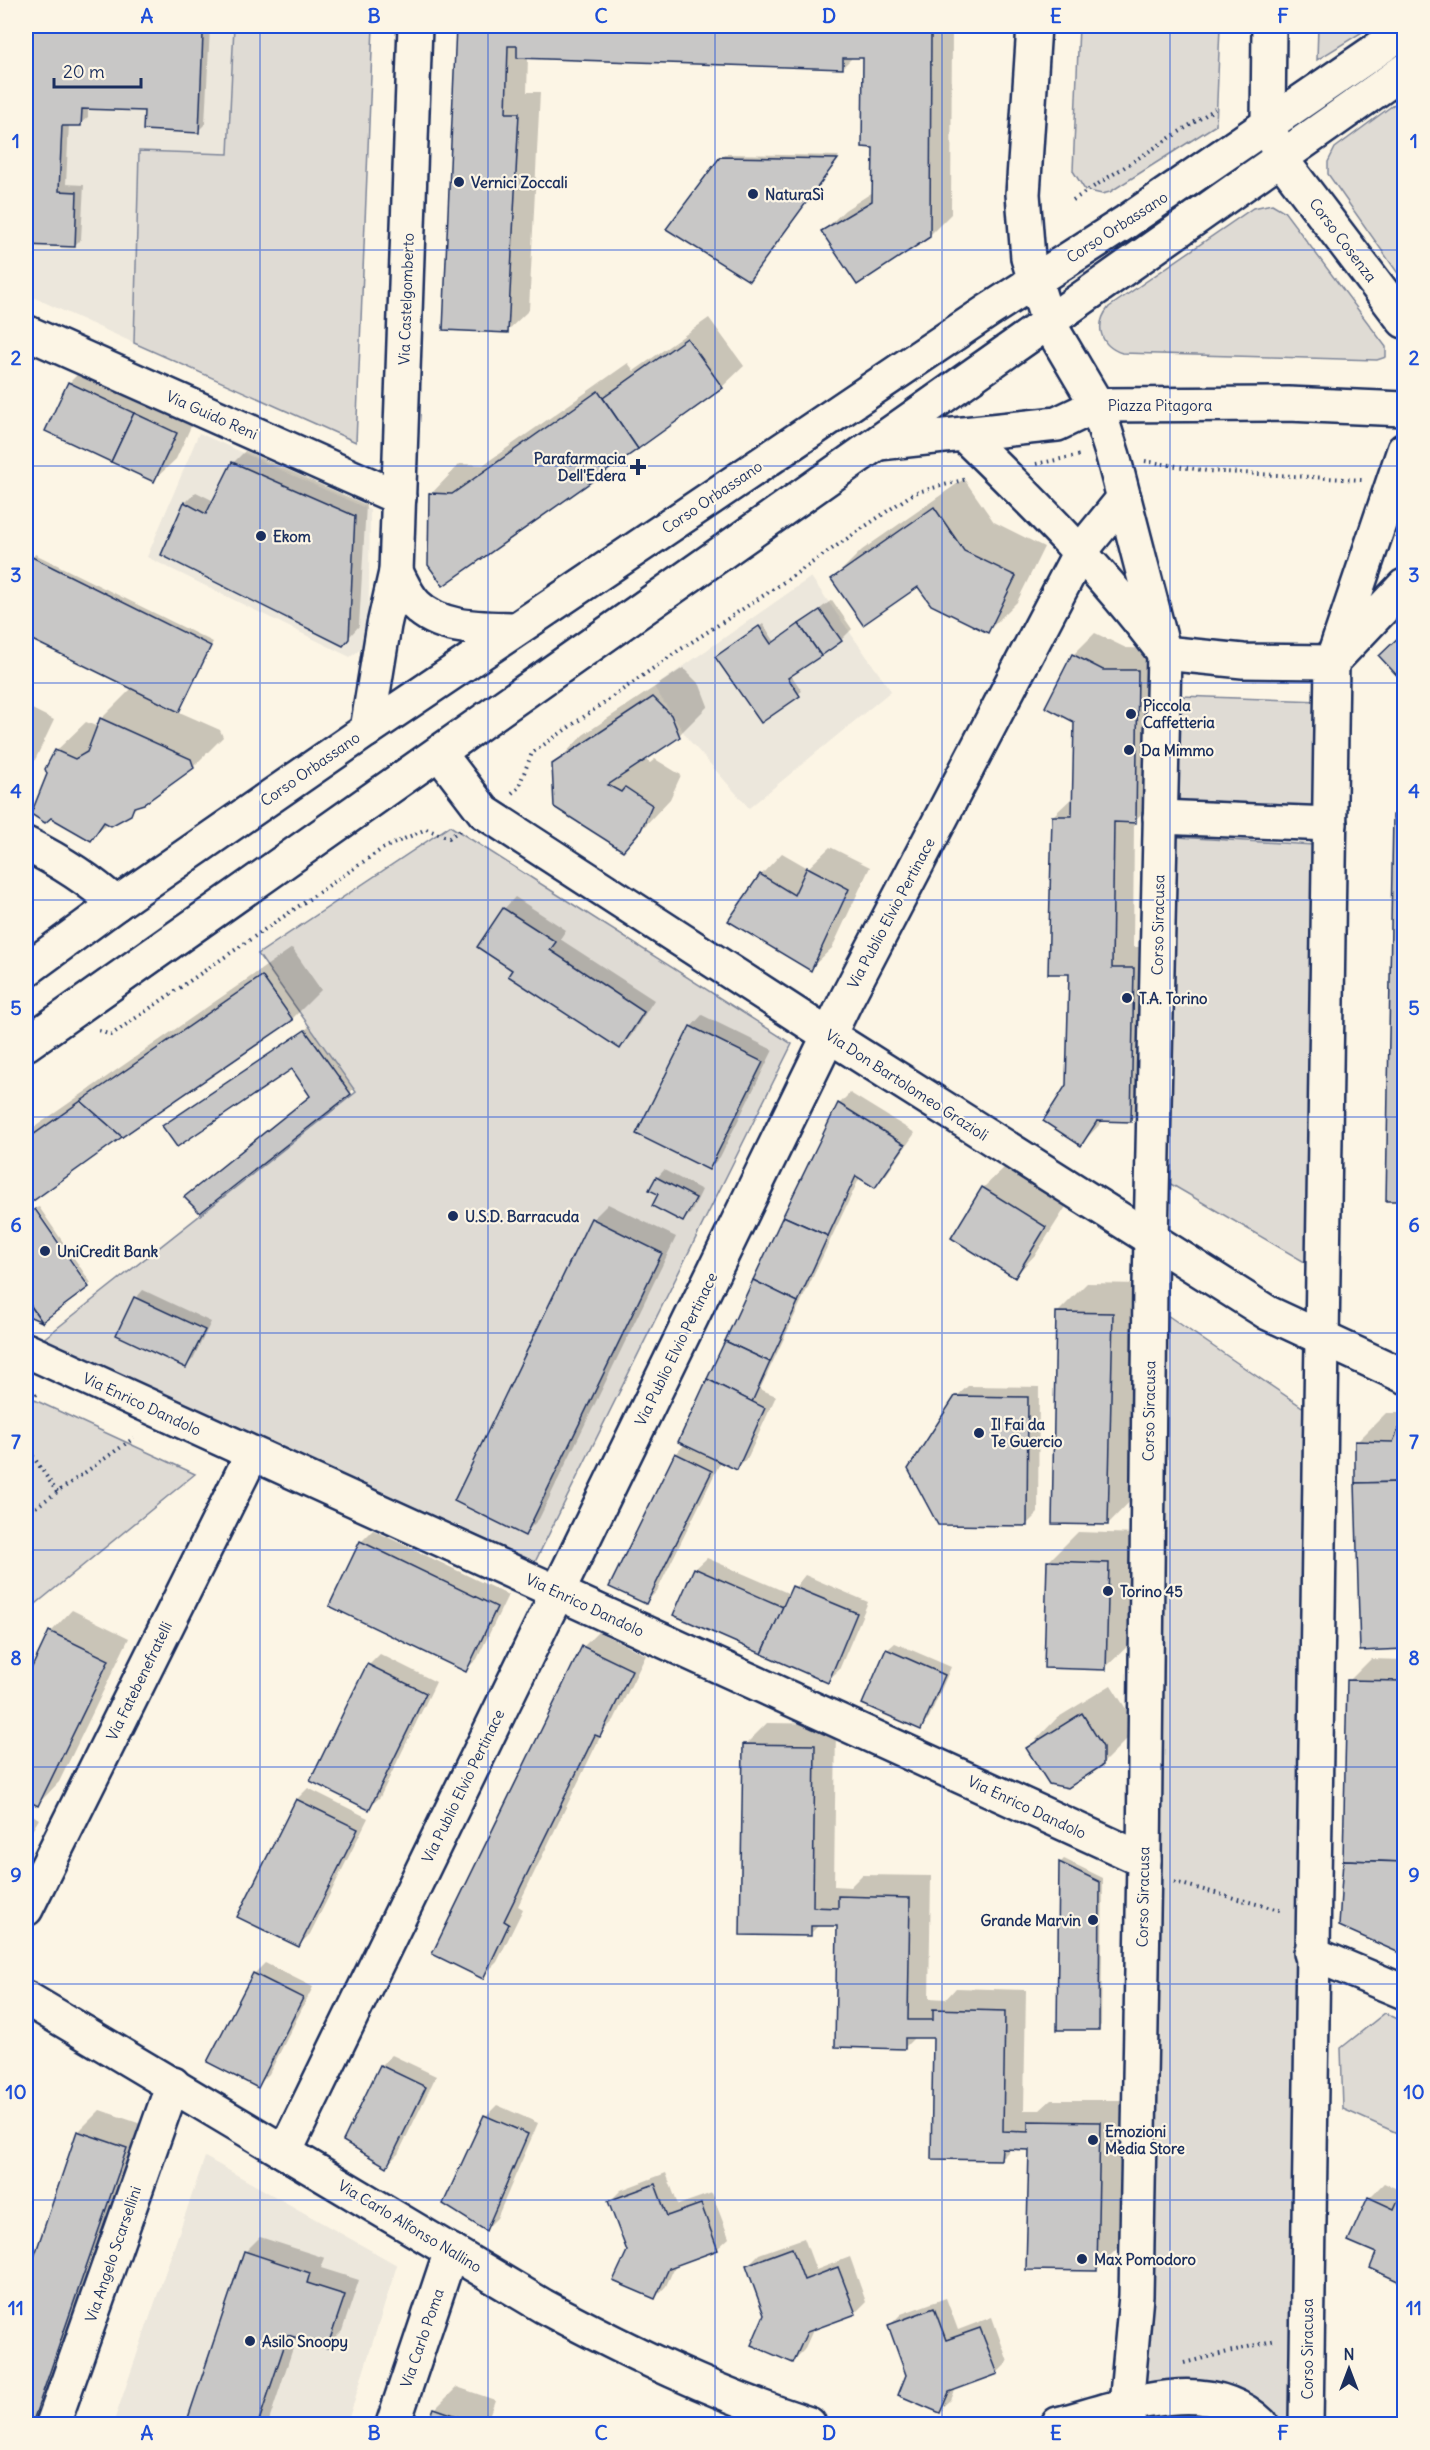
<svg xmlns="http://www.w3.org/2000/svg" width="1430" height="2450" font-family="Delius,sans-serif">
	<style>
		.built { fill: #ece7dc }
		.green { fill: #dfdbd4; stroke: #7d8599; stroke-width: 1.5 }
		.shadow { fill: #0003 }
		.building { fill: #c8c7c6; stroke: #1b2f5e; stroke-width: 1.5 }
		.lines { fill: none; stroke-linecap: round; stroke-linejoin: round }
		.minor-casing { stroke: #1b2f5e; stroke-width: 38 }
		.major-casing { stroke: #1b2f5e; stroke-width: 38 }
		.path { stroke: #1b2f5e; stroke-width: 4; stroke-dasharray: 1.5 4.5; stroke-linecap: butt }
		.minor { stroke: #fcf5e5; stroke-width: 33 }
		.major { stroke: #fcf5e5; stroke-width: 33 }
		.grid { fill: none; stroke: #1d4ed8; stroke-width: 1.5; stroke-opacity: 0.55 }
		.poi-dot { fill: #1b2f5e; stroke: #fcf5e5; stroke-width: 2 }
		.labels { text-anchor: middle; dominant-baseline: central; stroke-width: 4.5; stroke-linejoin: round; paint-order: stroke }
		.poi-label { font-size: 15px; font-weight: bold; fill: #1b2f5e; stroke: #fcf5e5; text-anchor: start }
		.street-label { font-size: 15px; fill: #1b2f5e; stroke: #fcf5e5 }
		.neatline { fill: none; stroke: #1d4ed8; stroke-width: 2 }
		.grid-label { font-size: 20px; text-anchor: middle; font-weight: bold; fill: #1d4ed8 }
	</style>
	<rect width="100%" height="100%" fill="#fcf5e5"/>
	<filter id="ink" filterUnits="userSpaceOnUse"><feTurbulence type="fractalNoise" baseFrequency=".0167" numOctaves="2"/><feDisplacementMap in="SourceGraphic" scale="12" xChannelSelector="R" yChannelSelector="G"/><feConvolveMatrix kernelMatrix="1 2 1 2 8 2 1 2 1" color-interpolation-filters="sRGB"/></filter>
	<g filter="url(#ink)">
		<g class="built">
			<path d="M26,26H234L228,154L139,151L134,343L26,294Z"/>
			<path d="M199,433L370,510L368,644L350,657L147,557Z"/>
			<path d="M811,577L891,691L749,808L688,739L654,687Z"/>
			<path d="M205,2157L397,2265L347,2424H113Z"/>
		</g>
		<g class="green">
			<path d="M234,26H373L356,442L134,343L139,151L228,154Z"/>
			<path d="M1079,26H1220L1216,125L1110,192L1102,194L1085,190L1073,171Z"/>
			<path d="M1318,26H1372L1317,60Z"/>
			<path d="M1404,97V282L1328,174V162L1335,148Z"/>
			<path d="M1272,204L1284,211L1386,347V357L1377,360L1122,353C1100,346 1094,325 1109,307L1253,208Z"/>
			<path d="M1180,696L1320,701L1316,808L1177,804Z"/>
			<path d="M450,826L792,1044L535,1562L42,1340L356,1092L258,954Z"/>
			<path d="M1176,837L1314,845L1308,1264L1169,1183Z"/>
			<path d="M1167,1315L1305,1409L1289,2421L1283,2424L1145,2392Z"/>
			<path d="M26,1396L195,1474L26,1612Z"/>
			<path d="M1385,2013L1404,2022V2136L1343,2109L1341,2048Z"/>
			<path d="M1200,2410L1236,2424H1147L1145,2416Z"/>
		</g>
		<g class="shadow">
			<path d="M26,26L210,27L205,124L198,131L145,110L88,108V117L80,124H69L66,184L84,185L81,239L74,246L26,244Z"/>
			<path d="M457,26H952L951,214L929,236L823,231L845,210L873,192L874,147L864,57H853L843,67L528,57L527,92H540L529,310L507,331L445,329Z"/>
			<path d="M725,154L839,156L752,276L721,158Z"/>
			<path d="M709,318L744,366L722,387L444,584L431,494L460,464L483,465L628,363L634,371Z"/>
			<path d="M91,361L198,411L176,459L154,480L69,383Z"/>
			<path d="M245,451L366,505L359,626L343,644L185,503L196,492L214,501L233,463Z"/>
			<path d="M964,479L994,522L1044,547L1017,602L988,631L919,584L833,579L862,550Z"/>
			<path d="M35,554L213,642L177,711L220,730L223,737L193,767L140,803L130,814L108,822L91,839L56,751L86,722L98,727L101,719L132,688L26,635V569Z"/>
			<path d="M832,600L852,629L841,640L791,675L802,691L761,721L720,654L763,624L775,642Z"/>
			<path d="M1095,633L1126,648L1159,649L1157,799L1134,821L1133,947H1155L1152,1099L1131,1120H1104L1081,1144L1068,1085L1071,973L1053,816L1074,796L1076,721L1073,655Z"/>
			<path d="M1404,633V681L1381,657Z"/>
			<path d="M683,668L700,685L708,706L679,735L644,759L650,763L655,759L681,775L670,799L623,849L554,765L583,735Z"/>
			<path d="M26,706L54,720L26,779Z"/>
			<path d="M1404,806V1200H1387L1394,816Z"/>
			<path d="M830,847L870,867L832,948L810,969L761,875L782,853L808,868Z"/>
			<path d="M515,897L566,930L560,939L654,1000L631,1036L620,1047L479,947L504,909Z"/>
			<path d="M292,948L321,990L292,1019L26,1205V1133Z"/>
			<path d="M702,1015L773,1050L720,1157L709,1169L691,1027Z"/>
			<path d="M309,1027L353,1089L350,1093L312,1096L292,1067L167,1123Z"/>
			<path d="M850,1093L915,1133L886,1175L875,1186L860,1177L760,1389L776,1396L748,1457L737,1468L721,1461L657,1591L646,1602L676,1454L685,1444L839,1104Z"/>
			<path d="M1005,1167L1067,1205L1036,1254L1015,1276L983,1188Z"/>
			<path d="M664,1170L702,1190L691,1213L683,1221L660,1194L657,1178Z"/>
			<path d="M608,1204L676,1237L539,1519L524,1534L593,1219Z"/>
			<path d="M39,1207L91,1283L89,1285L36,1208Z"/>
			<path d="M34,1210L42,1321L26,1314V1217Z"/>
			<path d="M1087,1283L1141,1284L1137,1494L1108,1524L1058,1312Z"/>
			<path d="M143,1290L211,1322L193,1359L186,1366L118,1334L136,1298Z"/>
			<path d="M968,1386L1039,1387L1038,1513L1026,1525L956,1397Z"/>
			<path d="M1386,1413H1404V1648L1361,1649L1357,1442Z"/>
			<path d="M373,1530L508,1595L477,1659L465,1670L331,1605L362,1541Z"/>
			<path d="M1078,1532L1138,1534L1135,1639L1105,1668L1048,1562Z"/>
			<path d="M707,1558L790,1594L805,1575L868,1602L839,1670L827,1681L695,1569Z"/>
			<path d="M72,1610L129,1638L59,1782L38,1804L26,1798V1684L51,1632Z"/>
			<path d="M598,1632L646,1655L614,1720L602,1733L518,1906L523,1909L497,1962L482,1977L583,1647Z"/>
			<path d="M895,1643L951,1667L928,1720L920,1728L887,1650Z"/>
			<path d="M380,1654L436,1682L380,1797L368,1808L369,1665Z"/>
			<path d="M1371,1659L1404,1660V1953L1341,1925L1349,1681Z"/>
			<path d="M1111,1685L1131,1717L1132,1734L1102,1764L1028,1748L1057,1718Z"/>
			<path d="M767,1723L836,1724L834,1886L850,1887L862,1875L931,1876L929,1998L946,1999L956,1988L1026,1990L1024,2110H1040L1051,2100H1121L1118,2248L1096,2270L1030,2148H1012L1001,2159L934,2037L916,2036L905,2047L839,1925L820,1924L810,1934L745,1745Z"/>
			<path d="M308,1788L368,1818L310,1934L299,1945L239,1916L297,1799Z"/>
			<path d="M26,1811L39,1819L26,1841Z"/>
			<path d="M1064,1859L1103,1878L1101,2025L1098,2029L1059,2028L1061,1862Z"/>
			<path d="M265,1963L313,1987L269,2074L257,2086L254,1974Z"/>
			<path d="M392,2055L436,2076L398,2154L387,2165L381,2066Z"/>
			<path d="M497,2105L538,2123L497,2218L486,2229V2116Z"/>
			<path d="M100,2110L147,2126L45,2424H26V2286L78,2132Z"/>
			<path d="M666,2173L678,2205L712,2193L729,2238L717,2249L676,2264L666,2286L655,2298L629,2251L610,2201L621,2190Z"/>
			<path d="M1384,2183L1404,2192V2282L1372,2268L1378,2252L1369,2198Z"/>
			<path d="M260,2237L325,2258L321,2268L359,2280L342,2331L327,2346L297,2336L268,2424H188L245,2252Z"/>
			<path d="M804,2238L816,2270L850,2257L866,2302L855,2313L814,2328L804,2350L792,2362L766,2315L748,2265L759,2254Z"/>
			<path d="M946,2298L958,2330L992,2317L1008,2362L997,2373L956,2388L951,2400L939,2411L908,2375L890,2325L901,2314Z"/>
			<path d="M457,2387L495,2400L486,2424H430L435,2409Z"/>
		</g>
		<g class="building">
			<path d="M26,26L92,28L93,26H140V31L203,34L199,133L143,130L144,111L82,109L81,126H62L59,191L77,192L75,247L26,245Z"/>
			<path d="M456,26H921L931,35L930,237L857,285L821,231L872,201L873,148L862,147L863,58H843V69L517,58V46H508L506,113H519L508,333L443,330Z"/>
			<path d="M720,157L838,159L749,281L666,229Z"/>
			<path d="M687,338L723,388L638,449L603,398Z"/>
			<path d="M68,382L134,413L111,462L45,431Z"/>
			<path d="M598,391L638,449L443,586L428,565L429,493L452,494Z"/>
			<path d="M134,413L177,433L154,482L111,462Z"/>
			<path d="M232,462L355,516L349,639L343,646L161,555L184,502L206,514Z"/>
			<path d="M934,507L964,551L1016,576L988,633L931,605L918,587L863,625L831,579Z"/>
			<path d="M30,556L211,646L179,712L26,637V566Z"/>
			<path d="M820,610L842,641L821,656L799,624Z"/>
			<path d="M799,624L821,656L788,678L800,696L761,723L715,657L759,626L771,644Z"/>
			<path d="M1404,632V683L1379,656Z"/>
			<path d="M1072,654L1103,670H1138L1136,823L1114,822L1112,968H1134L1131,1122L1097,1121L1081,1146L1043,1121L1066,1085L1069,974H1048L1052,816H1072L1074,722L1045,707Z"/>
			<path d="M653,697L671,715L680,737L608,785L621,792L625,787L652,805L641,830L623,851L554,807L552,764Z"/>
			<path d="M100,718L191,759L194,768L144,804L134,807L131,815L111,826L104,822L91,841L51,818L45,823L31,814L47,774L45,769L55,750L75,759L87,752Z"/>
			<path d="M1393,815L1404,816V1201H1386Z"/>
			<path d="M807,867L849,889L811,971L728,921L760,874L794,895Z"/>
			<path d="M503,908L556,942L550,950L644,1012L620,1049L508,976L512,970L477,947Z"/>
			<path d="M262,976L293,1020L122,1137L81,1101Z"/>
			<path d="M690,1026L763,1062L709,1170L636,1134Z"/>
			<path d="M305,1030L351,1094L200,1213L184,1197L310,1096L292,1069L177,1147L162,1126Z"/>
			<path d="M81,1101L122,1137L26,1206V1140Z"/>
			<path d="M838,1103L905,1145L875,1188L856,1176L828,1236L783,1216Z"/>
			<path d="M656,1177L696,1198L683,1222L652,1206L658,1194L649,1190Z"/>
			<path d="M982,1187L1046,1227L1015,1278L951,1238Z"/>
			<path d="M35,1209L89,1287L42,1322L26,1299V1216Z"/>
			<path d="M783,1216L828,1236L798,1302L753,1280Z"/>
			<path d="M591,1218L662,1253L525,1536L454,1501Z"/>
			<path d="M753,1280L798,1302L770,1362L725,1341Z"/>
			<path d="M134,1297L205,1330L186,1368L116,1335Z"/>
			<path d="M26,1299L42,1322L26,1315Z"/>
			<path d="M1056,1312L1113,1313L1108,1525L1052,1524Z"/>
			<path d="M725,1341L770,1362L752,1402L707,1379Z"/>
			<path d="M707,1379L765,1408L737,1470L678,1442Z"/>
			<path d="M955,1396L1028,1397L1027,1526L938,1525L908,1469Z"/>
			<path d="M1401,1423L1404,1424V1482L1355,1483V1441L1393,1442Z"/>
			<path d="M675,1453L712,1471L646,1604L609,1587Z"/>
			<path d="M1404,1482V1649L1360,1651L1355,1483Z"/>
			<path d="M360,1541L497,1607L466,1672L329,1606Z"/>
			<path d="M1047,1561L1109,1563L1106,1670L1044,1668Z"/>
			<path d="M694,1568L783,1607L762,1654L673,1615Z"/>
			<path d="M792,1586L857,1613L828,1683L762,1654Z"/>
			<path d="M49,1631L109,1660L38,1806L26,1800V1680Z"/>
			<path d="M582,1646L632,1670L600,1737L595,1735L504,1921L509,1924L483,1979L432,1954Z"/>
			<path d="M886,1649L945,1675L921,1730L862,1704Z"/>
			<path d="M367,1664L426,1693L369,1810L310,1781Z"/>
			<path d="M1347,1680L1404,1681V1862L1343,1860Z"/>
			<path d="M1082,1713L1103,1747V1765L1068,1788L1049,1784L1026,1748Z"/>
			<path d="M743,1744L815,1745L813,1907L838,1908V1896L910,1898L908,2020H933V2009L1005,2011L1003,2131L1028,2132V2121L1100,2122L1097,2271L1026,2270L1029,2150L1002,2149L1001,2160L931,2159L933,2038H905V2049L835,2047L837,1926H811V1936L740,1935Z"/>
			<path d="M296,1799L358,1829L299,1947L237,1917Z"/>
			<path d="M1343,1860L1404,1862V1955L1339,1926Z"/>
			<path d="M1059,1862L1100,1882L1099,2030H1057Z"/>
			<path d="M253,1973L303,1998L258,2088L207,2062Z"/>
			<path d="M380,2065L426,2087L387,2167L343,2141Z"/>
			<path d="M484,2115L528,2134L486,2231L443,2204Z"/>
			<path d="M77,2131L127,2148L32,2424H26V2281Z"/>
			<path d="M655,2184L667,2216L701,2204L718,2250L669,2268L655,2299L613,2281L627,2251L608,2201Z"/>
			<path d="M1368,2197L1394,2209L1398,2200L1404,2203V2284L1370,2268L1376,2253L1348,2241Z"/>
			<path d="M792,2248L804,2280L838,2267L856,2314L807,2332L793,2363L751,2345L764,2315L746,2265Z"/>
			<path d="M244,2251L310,2273L307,2283L345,2295L327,2348L288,2335L258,2424H186Z"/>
			<path d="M934,2308L946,2340L980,2328L998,2374L949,2392L940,2413L898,2395L906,2375L888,2325Z"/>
			<path d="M434,2408L474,2422L473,2424H428Z"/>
		</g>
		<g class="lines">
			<defs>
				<g id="minor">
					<path d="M1034,26L1023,194L1028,258L1048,322L1097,405L1113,456L1164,653L1150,1285L1144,1860L1136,2296L1126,2406L1130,2424"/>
					<path d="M26,332L399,498"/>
					<path d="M964,435C1035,504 1105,574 1164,653L1243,661L1332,662L1404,586"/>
					<path d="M879,443L1057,424L1097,405L1288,404L1404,409"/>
					<path d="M396,572C402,583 407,596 416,605C441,630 482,628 515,629"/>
					<path d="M367,730L384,625L396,572L415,26"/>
					<path d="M440,754L484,812L814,1026L1268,1313L1404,1376"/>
					<path d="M1160,817L1330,824"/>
					<path d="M26,844C58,860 89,879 116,904"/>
					<path d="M26,1350L1144,1860"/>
					<path d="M26,1909L252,1454"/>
					<path d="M1311,1953L1404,1992"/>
					<path d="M26,1998L543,2306C629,2352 716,2394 809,2424"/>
					<path d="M285,2152L847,998L1080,552L1124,498"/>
					<path d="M53,2424L173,2084"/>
					<path d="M393,2424L451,2251"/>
					<path d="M1058,2424C1120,2408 1207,2371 1261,2424"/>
					<path d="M1306,2424L1332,662L1404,450"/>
				</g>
				<g id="major">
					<path d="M1269,26L1268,125L1281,159L1404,321"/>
					<path d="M26,970L116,904L367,730L988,311L1126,222L1404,31"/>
					<path d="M26,1044L1404,71"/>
				</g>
			</defs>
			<use href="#minor" class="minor-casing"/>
			<use href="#major" class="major-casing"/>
			<g class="path">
				<path d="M1073,200L1215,109"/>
				<path d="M1145,461L1207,471L1362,480"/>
				<path d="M1036,464L1081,455"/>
				<path d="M512,793L518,788L532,753L678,651L772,590L914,493L967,479"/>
				<path d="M99,1031L111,1035L382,849L426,829L449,838L460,830"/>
				<path d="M26,1100L30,1096L28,1075"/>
				<path d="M26,1402L37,1394"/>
				<path d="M26,1446L57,1492"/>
				<path d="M26,1514L134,1438"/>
				<path d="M1174,1882L1283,1911"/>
				<path d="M1184,2363L1276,2340"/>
			</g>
			<use href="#minor" class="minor"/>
			<use href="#major" class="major"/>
		</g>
	</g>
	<path class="grid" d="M260,26V2424M488,26V2424M715,26V2424M942,26V2424M1170,26V2424M26,250H1404M26,466H1404M26,683H1404M26,900H1404M26,1117H1404M26,1333H1404M26,1550H1404M26,1767H1404M26,1984H1404M26,2200H1404"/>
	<g class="poi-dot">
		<circle cx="459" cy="182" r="6"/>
		<circle cx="753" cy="194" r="6"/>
		<path d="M635 458h6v6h6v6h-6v6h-6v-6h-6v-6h6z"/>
		<circle cx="261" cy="536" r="6"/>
		<circle cx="1131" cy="714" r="6"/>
		<circle cx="1129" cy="750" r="6"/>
		<circle cx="1127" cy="998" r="6"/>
		<circle cx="453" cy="1216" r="6"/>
		<circle cx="45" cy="1251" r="6"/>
		<circle cx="979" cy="1433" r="6"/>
		<circle cx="1108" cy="1591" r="6"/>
		<circle cx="1093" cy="1920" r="6"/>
		<circle cx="1093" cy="2140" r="6"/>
		<circle cx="1082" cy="2259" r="6"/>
		<circle cx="250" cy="2341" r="6"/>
	</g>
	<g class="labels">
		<g class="poi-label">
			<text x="471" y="182">Vernici Zoccali</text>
			<text x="765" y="194">NaturaSì</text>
			<text x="626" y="458" text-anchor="end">Parafarmacia<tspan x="626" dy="17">Dell'Edera</tspan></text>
			<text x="273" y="536">Ekom</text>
			<text x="1143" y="705">Piccola<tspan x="1143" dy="17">Caffetteria</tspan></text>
			<text x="1141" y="750">Da Mimmo</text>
			<text x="1139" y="998">T.A. Torino</text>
			<text x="465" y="1216">U.S.D. Barracuda</text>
			<text x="57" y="1251">UniCredit Bank</text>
			<text x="991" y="1424">Il Fai da<tspan x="991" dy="17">Te Guercio</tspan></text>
			<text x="1120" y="1591">Torino 45</text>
			<text x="1081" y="1920" text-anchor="end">Grande Marvin</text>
			<text x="1105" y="2131">Emozioni<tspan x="1105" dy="17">Media Store</tspan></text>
			<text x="1094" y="2259">Max Pomodoro</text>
			<text x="262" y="2341">Asilo Snoopy</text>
		</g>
		<g class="street-label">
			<text transform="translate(1117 227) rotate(-33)">Corso Orbassano</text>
			<text transform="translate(1343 240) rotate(53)">Corso Cosenza</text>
			<text transform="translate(406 299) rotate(-88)">Via Castelgomberto</text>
			<text x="1160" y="405">Piazza Pitagora</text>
			<text transform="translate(212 415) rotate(24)">Via Guido Reni</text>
			<text transform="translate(712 497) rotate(-34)">Corso Orbassano</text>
			<text transform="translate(310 769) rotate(-35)">Corso Orbassano</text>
			<text transform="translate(891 913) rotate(-62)">Via Publio Elvio Pertinace</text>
			<text transform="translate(1158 925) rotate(-89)">Corso Siracusa</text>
			<text transform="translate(907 1085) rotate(33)">Via Don Bartolomeo Grazioli</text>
			<text transform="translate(676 1349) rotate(-64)">Via Publio Elvio Pertinace</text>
			<text transform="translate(142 1404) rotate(25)">Via Enrico Dandolo</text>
			<text transform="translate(1149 1411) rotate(-89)">Corso Siracusa</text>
			<text transform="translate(585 1605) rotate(25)">Via Enrico Dandolo</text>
			<text transform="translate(139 1681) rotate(-64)">Via Fatebenefratelli</text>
			<text transform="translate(463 1786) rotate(-64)">Via Publio Elvio Pertinace</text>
			<text transform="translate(1027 1807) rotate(25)">Via Enrico Dandolo</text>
			<text transform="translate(1143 1897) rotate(-89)">Corso Siracusa</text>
			<text transform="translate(410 2226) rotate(31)">Via Carlo Alfonso Nallino</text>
			<text transform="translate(113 2254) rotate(-71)">Via Angelo Scarsellini</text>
			<text transform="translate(422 2338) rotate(-71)">Via Carlo Poma</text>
			<text transform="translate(1307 2349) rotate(-90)">Corso Siracusa</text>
		</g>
	</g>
	<rect width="1430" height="2450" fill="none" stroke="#fcf5e5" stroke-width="66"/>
	<g transform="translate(1349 2369)" stroke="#fcf5e5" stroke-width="4.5" paint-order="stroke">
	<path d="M0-4.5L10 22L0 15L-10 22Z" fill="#1b2f5e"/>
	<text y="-9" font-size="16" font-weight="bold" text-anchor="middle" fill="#1b2f5e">N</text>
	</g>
	<path d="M54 78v9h87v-9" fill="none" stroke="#1b2f5e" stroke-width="3"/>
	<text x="63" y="78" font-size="18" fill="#1b2f5e" stroke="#fcf5e5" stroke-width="4.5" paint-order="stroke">20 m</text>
	<rect x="33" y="33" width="1364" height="2384" class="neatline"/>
	<g class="grid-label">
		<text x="147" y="23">A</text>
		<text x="374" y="23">B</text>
		<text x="601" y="23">C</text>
		<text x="829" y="23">D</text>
		<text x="1056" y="23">E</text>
		<text x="1283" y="23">F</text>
		<text x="16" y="148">1</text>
		<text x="1414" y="148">1</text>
		<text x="16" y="365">2</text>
		<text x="1414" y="365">2</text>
		<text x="16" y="582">3</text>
		<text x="1414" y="582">3</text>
		<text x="16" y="798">4</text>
		<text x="1414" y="798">4</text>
		<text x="16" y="1015">5</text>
		<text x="1414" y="1015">5</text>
		<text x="16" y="1232">6</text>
		<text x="1414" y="1232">6</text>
		<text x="16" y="1449">7</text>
		<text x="1414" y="1449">7</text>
		<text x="16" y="1665">8</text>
		<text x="1414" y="1665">8</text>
		<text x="16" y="1882">9</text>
		<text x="1414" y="1882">9</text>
		<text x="16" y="2099">10</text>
		<text x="1414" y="2099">10</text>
		<text x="16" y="2315">11</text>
		<text x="1414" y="2315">11</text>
		<text x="147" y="2440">A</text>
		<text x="374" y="2440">B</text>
		<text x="601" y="2440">C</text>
		<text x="829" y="2440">D</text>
		<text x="1056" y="2440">E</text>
		<text x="1283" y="2440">F</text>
	</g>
</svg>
